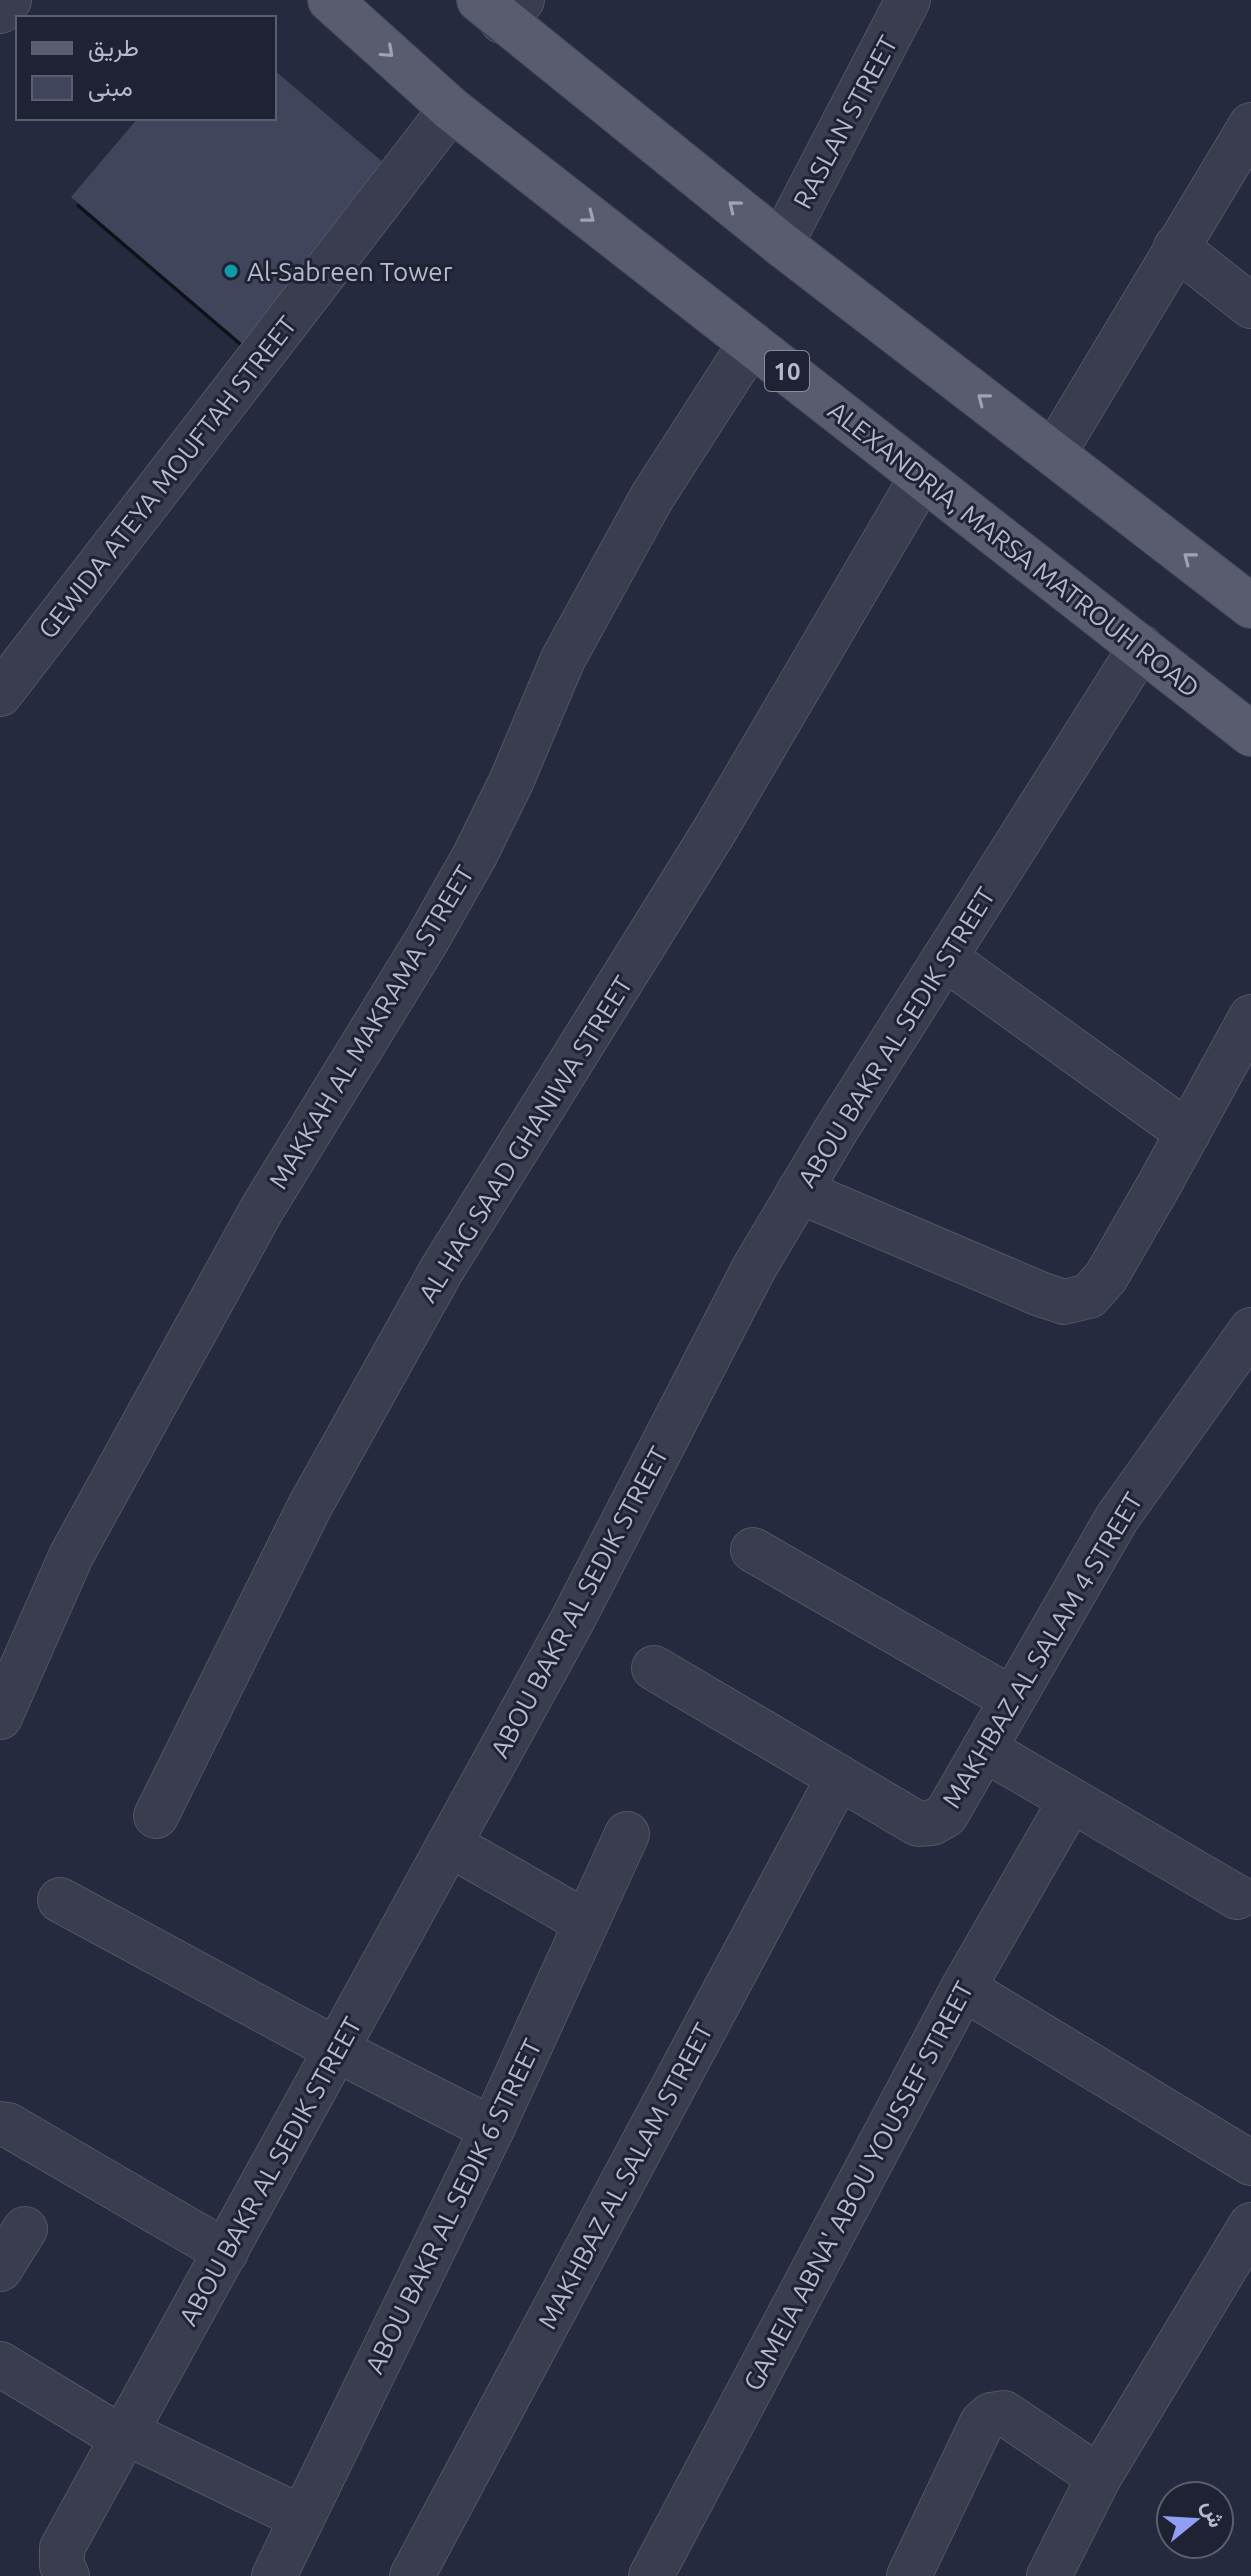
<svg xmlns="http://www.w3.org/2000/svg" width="1251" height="2576" font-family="Ubuntu,Vazirmatn,sans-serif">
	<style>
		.building { fill: #40455c; filter: url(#shadow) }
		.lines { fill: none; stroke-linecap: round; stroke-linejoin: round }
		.street-casing { stroke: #525566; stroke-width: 46 }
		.primary-casing { stroke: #434657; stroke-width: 46 }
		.street { stroke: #3a3d4e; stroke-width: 44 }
		.primary { stroke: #585c6e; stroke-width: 44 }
		.oneway { stroke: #9ea2b2 }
		.culture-dot { fill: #0f9aa8; stroke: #1e2233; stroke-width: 3 }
		.labels { text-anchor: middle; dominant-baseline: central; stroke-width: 6; stroke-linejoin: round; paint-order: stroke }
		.shield { fill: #1e2233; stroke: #888c9c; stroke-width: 2 }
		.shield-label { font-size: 24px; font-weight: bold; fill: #b6b9c9 }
		.street-label { font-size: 26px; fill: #b6b9c9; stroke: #1e2233 }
		.poi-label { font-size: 26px; fill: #b6b9c9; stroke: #1e2233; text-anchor: start }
	</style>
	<defs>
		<filter id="shadow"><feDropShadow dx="5" dy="9" stdDeviation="0" flood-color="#0009"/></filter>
	</defs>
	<rect width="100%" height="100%" fill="#262a3e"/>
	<path class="building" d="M274,70L391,169L243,344L71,197L138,118H274Z"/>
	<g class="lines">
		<defs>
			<g id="street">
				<path d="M0,11L9,0"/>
				<path d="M502,21L522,0"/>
				<path d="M781,244L908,0"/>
				<path d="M1176,247L1251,306"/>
				<path d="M1054,453L1251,125"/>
				<path d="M0,694L451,109"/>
				<path d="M945,958L1188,1133"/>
				<path d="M799,1191L1040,1294L1064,1302L1089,1296L1106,1277L1159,1185L1251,1017"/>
				<path d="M753,1550L1012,1699"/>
				<path d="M654,1668L918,1824L932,1823L946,1815L1117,1518L1251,1330"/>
				<path d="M0,1717L71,1556L262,1209L427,940L475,855L511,782L563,659L652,497L751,343"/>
				<path d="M984,1749L1237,1897"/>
				<path d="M156,1816L310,1506L441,1271L715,830L922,477"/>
				<path d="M449,1844L585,1922"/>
				<path d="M60,1900L337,2050L492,2129"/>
				<path d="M963,1988L1251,2163"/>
				<path d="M0,2124L8,2125L226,2252"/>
				<path d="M0,2269L25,2229"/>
				<path d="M0,2364L122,2438"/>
				<path d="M127,2433L302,2518"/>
				<path d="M67,2576L62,2566V2548L573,1619L754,1268L836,1130L1141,647"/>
				<path d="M274,2576L492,2129L627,1834"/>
				<path d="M412,2576L839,1777"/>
				<path d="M651,2576L963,1988L1071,1800"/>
				<path d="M909,2576L982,2423L991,2415L1004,2413L1099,2477"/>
				<path d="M1049,2576L1099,2477L1251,2225"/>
			</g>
			<g id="primary">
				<path d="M330,0L451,109L1251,734"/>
				<path d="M479,0L781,244L1251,606"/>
			</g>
		</defs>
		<use href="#street" class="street-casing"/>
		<use href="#primary" class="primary-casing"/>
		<use href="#street" class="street"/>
		<use href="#primary" class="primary"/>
	</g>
	<defs><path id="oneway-chevron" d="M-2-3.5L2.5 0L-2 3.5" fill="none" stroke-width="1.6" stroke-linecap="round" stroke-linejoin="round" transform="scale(2)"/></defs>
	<g class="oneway">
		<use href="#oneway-chevron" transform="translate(388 52) rotate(42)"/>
		<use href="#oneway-chevron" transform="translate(734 206) rotate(-141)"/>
		<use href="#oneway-chevron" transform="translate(589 217) rotate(38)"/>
		<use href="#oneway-chevron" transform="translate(983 399) rotate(-142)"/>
		<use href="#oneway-chevron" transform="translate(1189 558) rotate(-142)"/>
	</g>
	<circle class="culture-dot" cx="231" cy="271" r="8"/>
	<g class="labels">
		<rect class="shield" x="765" y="351" width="44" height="40" rx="6"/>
		<g class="shield-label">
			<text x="787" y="371">10</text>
		</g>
		<g class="street-label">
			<text transform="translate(845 122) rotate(-62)">RASLAN STREET</text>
			<text transform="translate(167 477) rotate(-52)">GEWIDA ATEYA MOUFTAH STREET</text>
			<text transform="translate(1014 549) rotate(38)">ALEXANDRIA, MARSA MATROUH ROAD</text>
			<text transform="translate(371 1027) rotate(-59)">MAKKAH AL MAKRAMA STREET</text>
			<text transform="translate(896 1037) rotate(-58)">ABOU BAKR AL SEDIK STREET</text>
			<text transform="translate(525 1139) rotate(-58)">AL HAG SAAD GHANIWA STREET</text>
			<text transform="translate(579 1602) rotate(-62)">ABOU BAKR AL SEDIK STREET</text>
			<text transform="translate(1042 1650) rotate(-59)">MAKHBAZ AL SALAM 4 STREET</text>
			<text transform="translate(270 2171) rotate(-61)">ABOU BAKR AL SEDIK STREET</text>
			<text transform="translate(625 2176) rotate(-62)">MAKHBAZ AL SALAM STREET</text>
			<text transform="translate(858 2186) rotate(-62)">GAMEIA ABNA' ABOU YOUSSEF STREET</text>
			<text transform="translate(453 2206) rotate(-64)">ABOU BAKR AL SEDIK 6 STREET</text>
		</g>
		<g class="poi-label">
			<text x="247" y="271">Al-Sabreen Tower</text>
		</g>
	</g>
	<rect x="16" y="16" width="260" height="104" fill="#1e2233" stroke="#5b5e6f" stroke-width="2"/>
	<rect x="32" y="42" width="40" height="12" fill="#585c6e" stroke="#5b5e6f" stroke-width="2"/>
	<text x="88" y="56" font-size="24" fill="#b6b9c9">طريق</text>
	<rect x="32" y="76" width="40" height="24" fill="#40455c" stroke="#5b5e6f" stroke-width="2"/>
	<text x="88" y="96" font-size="24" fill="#b6b9c9">مبنى</text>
	<g transform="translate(1195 2520) rotate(72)"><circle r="38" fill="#1e2233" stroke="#5b5e6f" stroke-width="2"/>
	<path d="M0-6L14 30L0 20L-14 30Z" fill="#909ff4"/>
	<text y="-12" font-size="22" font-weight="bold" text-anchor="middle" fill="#b6b9c9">ش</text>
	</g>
</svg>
